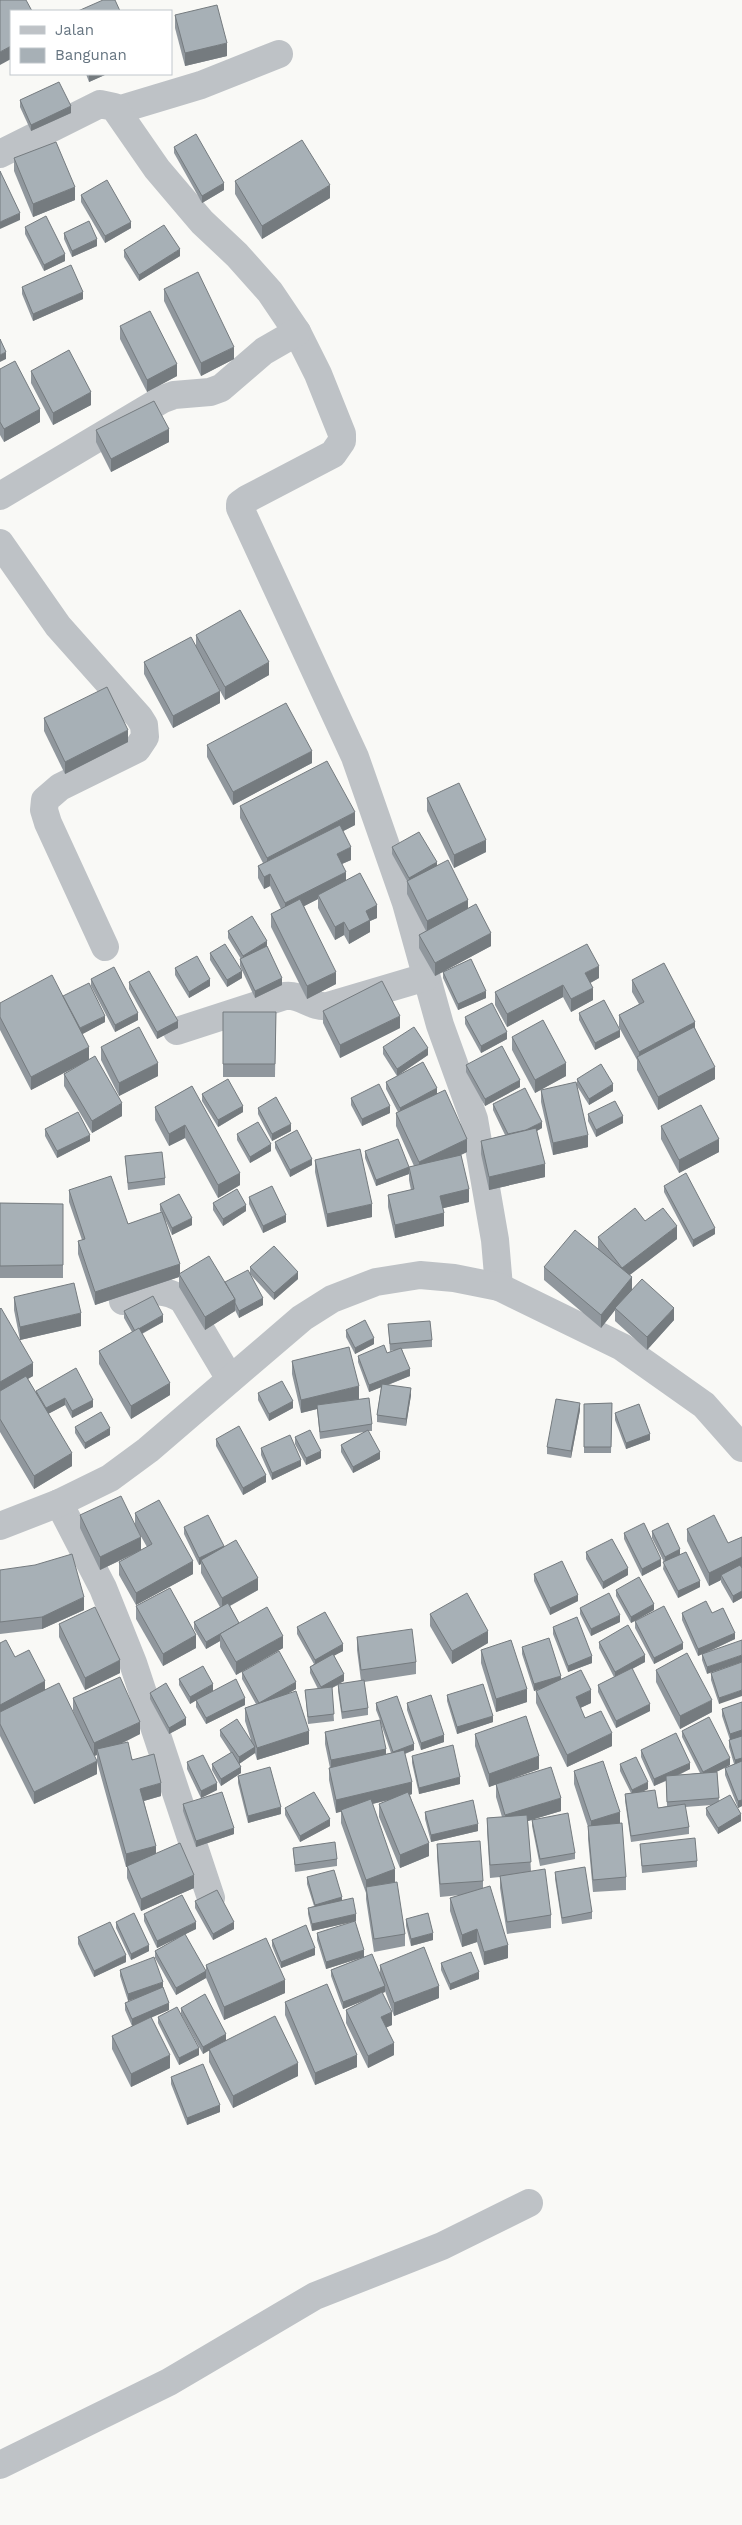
<svg xmlns="http://www.w3.org/2000/svg" width="742" height="2525" font-family="'Work Sans',sans-serif">
	<style>
		.lines { fill: none; stroke-linecap: round; stroke-linejoin: round }
		.street { stroke: #bec2c6; stroke-width: 28 }
		.wall { fill: #90979d; fill-rule: evenodd }
		.shaded-wall { fill: #757b7f }
		.building { fill: #a7b0b6; stroke: #757b7f }
	</style>
	<rect width="100%" height="100%" fill="#f9f9f6"/>
	<g class="lines">
		<g class="street">
			<path d="M118,110L201,85L279,54"/>
			<path d="M0,154L100,104L114,107L157,169L202,222L237,255L270,292L297,332L318,374L342,434V441L333,454L247,499L240,504V508L355,757L406,903L440,1025L474,1119L495,1240L499,1287"/>
			<path d="M0,496L163,399L174,395L210,392L221,388L264,351L297,332"/>
			<path d="M0,543L58,626L139,717L144,725L145,737L137,749L60,787L45,800L44,810L48,823L105,947"/>
			<path d="M177,1031L285,996C302,994 311,1008 328,1006L426,977"/>
			<path d="M123,1301C147,1293 159,1285 183,1300L230,1379"/>
			<path d="M59,1503L103,1588L133,1663L211,1898"/>
			<path d="M0,1526L59,1503L110,1478L148,1450L302,1318L332,1299L376,1282L420,1275L454,1278L499,1287L622,1347L704,1405L742,1448"/>
			<path d="M0,2465L169,2382L315,2296L442,2246L529,2203"/>
		</g>
	</g>
	<g class="wall">
		<path d="M175,15L227,56L185,66L175,28Z"/>
		<path d="M86,74H107L89,82Z"/>
		<path d="M20,100L71,113L31,131L20,107Z"/>
		<path d="M174,147L224,190L202,203L174,153Z"/>
		<path d="M14,158L75,200L33,217L14,171Z"/>
		<path d="M235,181L330,198L262,239L235,194Z"/>
		<path d="M81,195L131,228L105,243L81,202Z"/>
		<path d="M25,227L65,261L44,271L25,234Z"/>
		<path d="M64,233L97,246L72,257L64,239Z"/>
		<path d="M124,250L180,256L139,281L124,257Z"/>
		<path d="M22,287L83,299L33,321L22,294Z"/>
		<path d="M164,289L234,359L201,376L164,301Z"/>
		<path d="M120,326L177,376L147,392L120,339Z"/>
		<path d="M0,369L40,422L4,442L0,435Z"/>
		<path d="M31,371L91,405L53,425L31,383Z"/>
		<path d="M96,430L169,442L111,472L96,442Z"/>
		<path d="M196,635L269,675L225,700L204,661L220,703L173,728L144,674V662L196,647Z"/>
		<path d="M44,718L128,742L65,774L44,731Z"/>
		<path d="M207,745L312,763L233,805L207,757Z"/>
		<path d="M427,798L486,852L454,868L427,811Z"/>
		<path d="M240,806L355,825L343,831L351,860L342,864L346,880L377,918L370,921V932L349,944L344,935L335,940L318,908V899L304,906L336,984L307,999L271,927V914L281,909L270,886L264,889L258,878V866L263,863L240,818Z"/>
		<path d="M392,847L437,865L468,908L491,946L446,970L486,998L458,1010L443,978V972L435,976L419,948V935L426,931L407,894V881L392,854Z"/>
		<path d="M228,931L267,947L282,985L255,998L240,966V959H241L228,938Z"/>
		<path d="M210,953L242,978L227,987L210,960Z"/>
		<path d="M175,968L210,986L189,998L175,975Z"/>
		<path d="M599,978L590,983L593,1000L571,1012L563,997L507,1027L495,1005V992Z"/>
		<path d="M91,979L138,1020L115,1032L91,986Z"/>
		<path d="M632,980L695,1028L715,1079L658,1110L637,1070V1060L619,1027V1015L639,1004L632,992Z"/>
		<path d="M129,982L178,1028L157,1039L129,989Z"/>
		<path d="M63,996L105,1022L82,1034L89,1059L122,1116L92,1133L64,1086V1074L83,1063L31,1090L0,1030V1003Z"/>
		<path d="M323,1011L400,1028L340,1058L323,1023Z"/>
		<path d="M223,1012H276L275,1077H223Z"/>
		<path d="M579,1013L620,1037L595,1050L579,1020Z"/>
		<path d="M465,1017L507,1039L481,1053L465,1024Z"/>
		<path d="M512,1037L566,1076L535,1093L512,1050Z"/>
		<path d="M101,1047L158,1076L119,1096L101,1060Z"/>
		<path d="M383,1047L428,1055L397,1076L383,1054Z"/>
		<path d="M466,1065L520,1087L485,1106L466,1072Z"/>
		<path d="M577,1079L613,1091L589,1105L577,1086Z"/>
		<path d="M386,1082L437,1094L467,1152L461,1155L469,1202L443,1208L444,1226L395,1238L388,1207V1195L411,1190L409,1180V1174L376,1186L365,1158V1151L409,1167L414,1166L396,1126V1113L398,1112L386,1089Z"/>
		<path d="M192,1086L240,1185L218,1198L185,1138L169,1146L155,1120V1107Z"/>
		<path d="M541,1090L588,1147L553,1155L541,1102Z"/>
		<path d="M202,1094L243,1112L218,1127L202,1101Z"/>
		<path d="M351,1098L390,1113L362,1126L351,1105Z"/>
		<path d="M493,1104L542,1128L537,1131L545,1177L489,1190L481,1154V1141L505,1135L493,1110Z"/>
		<path d="M258,1108L291,1131L272,1141L258,1114Z"/>
		<path d="M588,1114L623,1123L596,1137L588,1121Z"/>
		<path d="M661,1126L719,1152L679,1173L661,1139Z"/>
		<path d="M45,1129L90,1141L57,1158L45,1136Z"/>
		<path d="M237,1134L271,1151L250,1163L237,1140Z"/>
		<path d="M275,1142L312,1165L290,1177L275,1148Z"/>
		<path d="M125,1156L165,1178V1185L128,1190Z"/>
		<path d="M315,1160L372,1217L327,1227L315,1172Z"/>
		<path d="M664,1186L715,1234L693,1247L664,1192Z"/>
		<path d="M69,1190L128,1224L162,1213L160,1211V1204L192,1225L172,1235L165,1219L180,1274L225,1282L263,1305L239,1318L235,1310V1311L205,1330L179,1287V1277L95,1305L78,1254V1241L82,1240L69,1202Z"/>
		<path d="M249,1197L286,1222L263,1233L249,1204Z"/>
		<path d="M0,1203L63,1204V1278H0Z"/>
		<path d="M213,1203L246,1211L223,1226L213,1210Z"/>
		<path d="M645,1221L677,1239L629,1275L632,1290L674,1320L647,1350L615,1321V1310L601,1328L544,1280V1267L598,1249V1237Z"/>
		<path d="M250,1267L298,1279L274,1300L250,1274Z"/>
		<path d="M14,1297L81,1326L20,1340L14,1310Z"/>
		<path d="M0,1309L33,1376L28,1379L36,1393V1391L93,1407L72,1418L65,1405L48,1414L72,1466L34,1489L0,1432Z"/>
		<path d="M124,1311L163,1322L142,1334L170,1395L131,1419L99,1364V1351L132,1332L124,1318Z"/>
		<path d="M388,1324L432,1340V1347L402,1349L410,1376L388,1385L411,1395L406,1426L377,1422V1415L381,1387L369,1392L358,1362V1356L387,1353L395,1350L390,1351Z"/>
		<path d="M346,1330L374,1344L355,1354L346,1337Z"/>
		<path d="M292,1361L359,1399L372,1424V1431H368L380,1459L353,1473L341,1452V1445L364,1432L320,1439L317,1409L301,1413L292,1374Z"/>
		<path d="M258,1393L293,1408L269,1421L258,1400Z"/>
		<path d="M612,1403L611,1453H584V1404Z"/>
		<path d="M580,1410L571,1458L547,1454V1447Z"/>
		<path d="M615,1413L650,1440L626,1449L615,1420Z"/>
		<path d="M75,1427L110,1435L85,1449L75,1433Z"/>
		<path d="M295,1437L321,1458L306,1465L295,1444Z"/>
		<path d="M216,1439L266,1482L243,1495L216,1446Z"/>
		<path d="M261,1448L301,1466L272,1480L261,1455Z"/>
		<path d="M135,1513L193,1574L136,1605L119,1575V1562L136,1553L100,1570L80,1528V1515L135,1525ZM138,1531L147,1547L141,1550Z"/>
		<path d="M184,1527L224,1547L258,1590L230,1606L239,1623L283,1648L236,1675L220,1647V1641L206,1649L194,1629V1622L220,1607L201,1573V1564L199,1565L184,1534Z"/>
		<path d="M687,1529L728,1543L742,1537V1598L733,1603L721,1582V1580L709,1586L687,1541Z"/>
		<path d="M652,1531L680,1554L700,1587L678,1598L663,1569L664,1562L652,1538Z"/>
		<path d="M624,1533L661,1566L642,1576L624,1539Z"/>
		<path d="M586,1552L628,1575L603,1589L586,1559Z"/>
		<path d="M0,1570L84,1610L42,1629L0,1634Z"/>
		<path d="M534,1574L578,1601L550,1615L534,1581Z"/>
		<path d="M616,1590L654,1610L631,1623L616,1596Z"/>
		<path d="M136,1606L196,1648L163,1666L136,1619Z"/>
		<path d="M580,1608L620,1622L591,1636L580,1614Z"/>
		<path d="M682,1613H712L735,1639L708,1652L707,1674L702,1660V1654L698,1656L682,1620Z"/>
		<path d="M430,1614L488,1643L452,1664L430,1626Z"/>
		<path d="M635,1621L683,1649L654,1664L635,1628Z"/>
		<path d="M59,1624L120,1673L85,1690L59,1637Z"/>
		<path d="M297,1627L343,1651L334,1655L344,1681L338,1684L361,1681L357,1650V1637L416,1662V1674L364,1682L368,1708V1715L342,1719L338,1691V1685L332,1688L334,1721L308,1724L305,1690L318,1689L310,1673V1667L314,1664L297,1634Z"/>
		<path d="M553,1627L592,1663L568,1672L553,1634Z"/>
		<path d="M599,1642L645,1662L632,1669L650,1711L616,1728L598,1692V1685L614,1677L599,1648Z"/>
		<path d="M0,1643L15,1657L45,1690L97,1774L34,1804L0,1736Z"/>
		<path d="M522,1647L591,1703L580,1708L585,1718L612,1746L567,1767L536,1703V1691L541,1688L534,1691L522,1654Z"/>
		<path d="M481,1650L527,1702L496,1712L481,1663Z"/>
		<path d="M742,1662L719,1704L711,1680V1673Z"/>
		<path d="M656,1670L712,1712L680,1729L656,1682Z"/>
		<path d="M242,1672L296,1689L287,1694L309,1744L257,1760L255,1753L239,1764L241,1773L221,1786L212,1770V1764L231,1753L220,1736V1730L251,1740L245,1721V1708L256,1704L242,1679Z"/>
		<path d="M179,1679L213,1691L199,1699L245,1705L206,1724L196,1707V1700L190,1704L179,1685Z"/>
		<path d="M150,1693L186,1725L169,1734L150,1699Z"/>
		<path d="M447,1695L493,1722L457,1734L447,1701Z"/>
		<path d="M73,1698L140,1734L121,1744L161,1796L144,1801L156,1854L194,1888L141,1911L127,1878V1867H126L97,1762V1755L94,1756L73,1711Z"/>
		<path d="M742,1702V1806L738,1808L725,1775V1768L734,1764L729,1747V1740H730L722,1716V1709Z"/>
		<path d="M376,1703L414,1750L405,1754L412,1794L410,1795L429,1856L400,1868L379,1817V1804L389,1800L372,1804L395,1882L405,1934V1946L374,1952L366,1899V1893L341,1823V1811L336,1813L329,1780V1768H330L325,1744V1732L380,1720L376,1710ZM380,1721L391,1753L386,1754Z"/>
		<path d="M407,1703L444,1742L421,1750L407,1710Z"/>
		<path d="M682,1731L730,1765L716,1772H717L719,1801L741,1821L718,1834L706,1815V1808L712,1805L685,1807L689,1827V1834L631,1842L625,1801V1794L631,1793L620,1771V1764L648,1789L642,1792L658,1808L667,1806L666,1781L654,1786L641,1757V1750L690,1769L679,1775L700,1773L682,1737Z"/>
		<path d="M475,1734L539,1769L489,1787L475,1746Z"/>
		<path d="M412,1756L460,1784L419,1794L412,1763Z"/>
		<path d="M187,1762L217,1790L201,1798L187,1769Z"/>
		<path d="M574,1771L620,1823L626,1877V1890L593,1892L588,1839V1827L574,1784Z"/>
		<path d="M238,1776L281,1814L248,1823L238,1783Z"/>
		<path d="M496,1784L561,1811L534,1819L575,1853V1859L540,1866L532,1826V1820L528,1821L531,1871L551,1915V1928L507,1934L500,1888V1877L490,1878L487,1831V1818L502,1817L496,1797Z"/>
		<path d="M183,1804L234,1834L196,1847L183,1811Z"/>
		<path d="M285,1808L330,1826L300,1842L285,1815Z"/>
		<path d="M425,1812L478,1831L431,1842L425,1819Z"/>
		<path d="M437,1844L483,1881V1888L508,1958L484,1965L477,1942L462,1947L450,1911V1898L460,1895L440,1897L437,1857Z"/>
		<path d="M640,1844L697,1861V1867L642,1873Z"/>
		<path d="M293,1848L337,1859V1866L295,1872Z"/>
		<path d="M555,1872L592,1912V1919L562,1924L555,1879Z"/>
		<path d="M307,1877L342,1900L356,1921L312,1931L308,1914V1908L314,1906L307,1884Z"/>
		<path d="M195,1901L234,1929L213,1940L195,1908Z"/>
		<path d="M144,1914L196,1929L157,1948L144,1921Z"/>
		<path d="M406,1919L433,1940L411,1946L406,1926Z"/>
		<path d="M116,1922L149,1951L131,1960L116,1928Z"/>
		<path d="M317,1933L364,1957L380,1973V1965L439,1998L394,2016L385,1991V1992L382,1993L392,2025L386,2027L394,2055L368,2068L346,2023V2010L368,1999L343,2009L331,1976V1970L363,1957L326,1969L317,1940Z"/>
		<path d="M78,1937L126,1962L94,1977L78,1944Z"/>
		<path d="M272,1940L315,1955L281,1968L272,1946Z"/>
		<path d="M155,1951L206,1971V1965L285,1993L224,2020L206,1978L176,1995L155,1958Z"/>
		<path d="M441,1963L479,1979L450,1990L441,1970Z"/>
		<path d="M120,1970L163,1988L169,2010L151,2017L170,2068L131,2087L112,2049V2036L146,2020L132,2026L125,2010V2003L139,1997L128,2001L120,1976Z"/>
		<path d="M285,2002L357,2067L315,2085L285,2015Z"/>
		<path d="M181,2008L226,2040L298,2076L233,2108L209,2062V2050L203,2054L181,2014Z"/>
		<path d="M158,2017L199,2055L179,2065L158,2023Z"/>
		<path d="M171,2077L220,2112L187,2125L171,2084Z"/>
	</g>
	<g class="shaded-wall">
		<path d="M227,43V56L185,66V53Z"/>
		<path d="M11,46V59L0,65V52Z"/>
		<path d="M92,74H107L89,82V75Z"/>
		<path d="M71,106V113L31,131V125Z"/>
		<path d="M224,183V190L202,203V196Z"/>
		<path d="M330,185V198L262,239V226Z"/>
		<path d="M75,187V200L33,217V204Z"/>
		<path d="M20,213V220L0,229V222Z"/>
		<path d="M131,222V228L105,243V236Z"/>
		<path d="M97,239V246L72,257V251Z"/>
		<path d="M180,249V256L139,281V275Z"/>
		<path d="M65,254V261L44,271V265Z"/>
		<path d="M83,292V299L33,321V314Z"/>
		<path d="M234,347V359L201,376V363Z"/>
		<path d="M6,352V359L0,362V355Z"/>
		<path d="M177,364V376L147,392V380Z"/>
		<path d="M91,392V405L53,425V413Z"/>
		<path d="M40,409V422L4,442V429Z"/>
		<path d="M169,429V442L111,472V459Z"/>
		<path d="M269,662V675L225,700V687Z"/>
		<path d="M220,691V703L173,728V716Z"/>
		<path d="M128,730V742L65,774V762Z"/>
		<path d="M312,751V763L233,805V792Z"/>
		<path d="M355,812V825L267,871V858Z"/>
		<path d="M486,840V852L454,868V855Z"/>
		<path d="M351,847V860L337,866V854Z"/>
		<path d="M437,862V869L409,885V878Z"/>
		<path d="M346,872V885L318,895V899L285,916V903Z"/>
		<path d="M270,874V886L264,889V877Z"/>
		<path d="M468,900V912L427,934V921Z"/>
		<path d="M377,905V918L370,921V932L349,944V931L366,911Z"/>
		<path d="M344,922V935L335,940V927Z"/>
		<path d="M491,933V946L435,976V963Z"/>
		<path d="M267,941V948L243,963V956Z"/>
		<path d="M599,966V978L585,986V973Z"/>
		<path d="M242,971V978L227,987V980Z"/>
		<path d="M336,972V984L307,999V986Z"/>
		<path d="M282,978V985L255,998V991Z"/>
		<path d="M210,979V986L189,998V992Z"/>
		<path d="M563,985V997L507,1027V1014Z"/>
		<path d="M593,988V1000L571,1012V999Z"/>
		<path d="M486,991V998L458,1010V1004Z"/>
		<path d="M138,1013V1020L115,1032V1025Z"/>
		<path d="M105,1016V1022L79,1036V1029Z"/>
		<path d="M400,1016V1028L340,1058V1045Z"/>
		<path d="M178,1021V1028L157,1039V1032Z"/>
		<path d="M695,1022V1034L639,1061V1052Z"/>
		<path d="M620,1030V1037L595,1050V1043Z"/>
		<path d="M507,1032V1039L481,1053V1046Z"/>
		<path d="M89,1047V1060L31,1090V1077Z"/>
		<path d="M428,1048V1055L397,1076V1069Z"/>
		<path d="M158,1063V1076L119,1096V1083Z"/>
		<path d="M566,1063V1076L535,1093V1080Z"/>
		<path d="M715,1067V1079L658,1110V1097Z"/>
		<path d="M520,1080V1087L485,1106V1099Z"/>
		<path d="M613,1084V1091L589,1105V1099Z"/>
		<path d="M437,1088V1095L400,1115V1108Z"/>
		<path d="M122,1103V1116L92,1133V1121Z"/>
		<path d="M243,1106V1112L218,1127V1120Z"/>
		<path d="M390,1106V1113L362,1126V1119Z"/>
		<path d="M623,1116V1123L596,1137V1130Z"/>
		<path d="M542,1122V1128L510,1145V1138Z"/>
		<path d="M291,1124V1131L272,1141V1134Z"/>
		<path d="M185,1125V1138L169,1146V1134Z"/>
		<path d="M90,1135V1141L57,1158V1151Z"/>
		<path d="M588,1135V1147L553,1155V1143Z"/>
		<path d="M467,1139V1152L419,1174V1162Z"/>
		<path d="M719,1139V1152L679,1173V1160Z"/>
		<path d="M271,1144V1151L250,1163V1157Z"/>
		<path d="M312,1159V1165L290,1177V1170Z"/>
		<path d="M545,1164V1177L489,1190V1177Z"/>
		<path d="M409,1167V1174L376,1186V1180Z"/>
		<path d="M240,1173V1185L218,1198V1185Z"/>
		<path d="M469,1189V1202L440,1209V1196Z"/>
		<path d="M372,1204V1217L327,1227V1214Z"/>
		<path d="M246,1205V1211L223,1226V1219Z"/>
		<path d="M444,1213V1226L395,1238V1225Z"/>
		<path d="M286,1215V1222L263,1233V1226Z"/>
		<path d="M192,1218V1225L172,1235V1228Z"/>
		<path d="M677,1226V1239L622,1281V1268Z"/>
		<path d="M715,1228V1234L693,1247V1240Z"/>
		<path d="M180,1264V1276L179,1274V1277L95,1305V1292Z"/>
		<path d="M298,1272V1279L274,1300V1293Z"/>
		<path d="M632,1277V1290L615,1308V1310L601,1328V1315Z"/>
		<path d="M263,1298V1305L239,1318V1311Z"/>
		<path d="M235,1299V1311L205,1330V1317Z"/>
		<path d="M674,1308V1320L647,1350V1337Z"/>
		<path d="M81,1313V1326L20,1340V1327Z"/>
		<path d="M163,1315V1322L135,1337V1331Z"/>
		<path d="M374,1338V1344L355,1354V1348Z"/>
		<path d="M33,1363V1376L0,1394V1382Z"/>
		<path d="M410,1369V1376L369,1392V1385Z"/>
		<path d="M170,1383V1395L131,1419V1406Z"/>
		<path d="M359,1386V1399L317,1405V1409L301,1413V1400Z"/>
		<path d="M411,1388V1395L406,1426V1419Z"/>
		<path d="M65,1398V1405L46,1415V1408Z"/>
		<path d="M93,1400V1407L72,1418V1411Z"/>
		<path d="M293,1401V1408L269,1421V1414Z"/>
		<path d="M580,1403V1410L571,1458V1451Z"/>
		<path d="M110,1428V1435L85,1449V1443Z"/>
		<path d="M650,1434V1440L626,1449V1443Z"/>
		<path d="M321,1451V1458L306,1465V1458Z"/>
		<path d="M380,1452V1459L353,1473V1467Z"/>
		<path d="M72,1453V1466L34,1489V1476Z"/>
		<path d="M301,1460V1466L272,1480V1473Z"/>
		<path d="M266,1475V1482L243,1495V1488Z"/>
		<path d="M141,1537V1550L100,1570V1557Z"/>
		<path d="M224,1546V1552L201,1560V1564L199,1565V1558Z"/>
		<path d="M680,1549V1555L665,1563V1557Z"/>
		<path d="M742,1557V1570L721,1575V1580L709,1586V1573Z"/>
		<path d="M661,1559V1566L642,1576V1569Z"/>
		<path d="M193,1561V1574L136,1605V1593Z"/>
		<path d="M628,1568V1575L603,1589V1582Z"/>
		<path d="M258,1578V1590L222,1610V1598Z"/>
		<path d="M700,1581V1587L678,1598V1591Z"/>
		<path d="M742,1591V1598L733,1603V1596Z"/>
		<path d="M578,1595V1601L550,1615V1608Z"/>
		<path d="M84,1597V1610L42,1629V1617Z"/>
		<path d="M654,1604V1610L631,1623V1617Z"/>
		<path d="M620,1615V1622L591,1636V1629Z"/>
		<path d="M488,1631V1643L452,1664V1651Z"/>
		<path d="M735,1633V1639L698,1656V1649Z"/>
		<path d="M220,1634V1641L206,1649V1642Z"/>
		<path d="M196,1635V1648L163,1666V1654Z"/>
		<path d="M283,1636V1648L236,1675V1662Z"/>
		<path d="M683,1643V1649L654,1664V1658Z"/>
		<path d="M343,1644V1651L315,1666V1660Z"/>
		<path d="M645,1655V1662L615,1678V1672Z"/>
		<path d="M742,1655V1662L707,1674V1667Z"/>
		<path d="M592,1656V1663L568,1672V1666Z"/>
		<path d="M120,1660V1673L85,1690V1678Z"/>
		<path d="M344,1674V1681L321,1694V1687Z"/>
		<path d="M561,1676V1682L534,1691V1684Z"/>
		<path d="M45,1681V1694L0,1718V1705Z"/>
		<path d="M296,1682V1689L259,1710V1703Z"/>
		<path d="M213,1684V1691L190,1704V1697Z"/>
		<path d="M527,1689V1702L496,1712V1699Z"/>
		<path d="M591,1690V1703L576,1710V1697Z"/>
		<path d="M742,1690V1696L719,1704V1698Z"/>
		<path d="M245,1698V1705L206,1724V1718Z"/>
		<path d="M712,1700V1712L680,1729V1716Z"/>
		<path d="M650,1704V1711L616,1728V1721Z"/>
		<path d="M493,1716V1722L457,1734V1727Z"/>
		<path d="M186,1718V1725L169,1734V1728Z"/>
		<path d="M140,1722V1734L99,1754L97,1749V1755L94,1756V1743Z"/>
		<path d="M742,1730V1737L730,1741V1734Z"/>
		<path d="M309,1731V1744L257,1760V1748Z"/>
		<path d="M612,1733V1746L567,1767V1755Z"/>
		<path d="M444,1735V1742L421,1750V1743Z"/>
		<path d="M414,1744V1750L393,1758V1752Z"/>
		<path d="M255,1747V1753L239,1764V1757Z"/>
		<path d="M386,1749V1761L331,1773V1760Z"/>
		<path d="M539,1756V1769L489,1787V1774Z"/>
		<path d="M730,1758V1765L703,1779V1772Z"/>
		<path d="M742,1758V1765L735,1767V1760Z"/>
		<path d="M97,1761V1774L34,1804V1792Z"/>
		<path d="M690,1763V1769L654,1786V1779Z"/>
		<path d="M241,1767V1773L221,1786V1779Z"/>
		<path d="M460,1777V1784L419,1794V1788Z"/>
		<path d="M412,1782V1794L336,1813V1800Z"/>
		<path d="M648,1782V1789L632,1796V1790Z"/>
		<path d="M161,1783V1796L140,1802V1789Z"/>
		<path d="M217,1783V1790L201,1798V1791Z"/>
		<path d="M561,1798V1811L505,1828V1815Z"/>
		<path d="M742,1800V1806L738,1808V1801Z"/>
		<path d="M281,1807V1814L248,1823V1816Z"/>
		<path d="M620,1812V1824L591,1834V1821Z"/>
		<path d="M741,1814V1821L718,1834V1828Z"/>
		<path d="M330,1819V1826L300,1842V1836Z"/>
		<path d="M478,1824V1831L431,1842V1835Z"/>
		<path d="M234,1828V1834L196,1847V1841Z"/>
		<path d="M429,1843V1856L400,1868V1855Z"/>
		<path d="M156,1846V1858L126,1867V1854Z"/>
		<path d="M395,1869V1882L366,1887V1880Z"/>
		<path d="M194,1875V1888L141,1911V1899Z"/>
		<path d="M342,1897V1904L315,1911V1905Z"/>
		<path d="M356,1914V1921L312,1931V1924Z"/>
		<path d="M196,1922V1929L157,1948V1941Z"/>
		<path d="M234,1922V1929L213,1940V1934Z"/>
		<path d="M477,1929V1942L462,1947V1935Z"/>
		<path d="M433,1933V1940L411,1946V1939Z"/>
		<path d="M149,1945V1951L131,1960V1954Z"/>
		<path d="M508,1945V1958L484,1965V1952Z"/>
		<path d="M315,1948V1955L281,1968V1962Z"/>
		<path d="M364,1950V1957L326,1969V1962Z"/>
		<path d="M126,1955V1962L94,1977V1971Z"/>
		<path d="M206,1971V1978L176,1995V1988Z"/>
		<path d="M479,1972V1979L450,1990V1984Z"/>
		<path d="M285,1980V1993L224,2020V2007Z"/>
		<path d="M163,1982V1989L128,2001V1994Z"/>
		<path d="M385,1986V1992L343,2009V2002Z"/>
		<path d="M439,1986V1998L394,2016V2003Z"/>
		<path d="M169,2003V2010L132,2026V2019Z"/>
		<path d="M392,2012V2025L381,2030V2017Z"/>
		<path d="M226,2034V2041L203,2054V2047Z"/>
		<path d="M394,2043V2055L368,2068V2056Z"/>
		<path d="M199,2048V2055L179,2065V2058Z"/>
		<path d="M170,2055V2068L131,2087V2074Z"/>
		<path d="M357,2055V2067L315,2085V2073Z"/>
		<path d="M298,2063V2076L233,2108V2096Z"/>
		<path d="M220,2105V2112L187,2125V2118Z"/>
	</g>
	<g class="building">
		<path d="M0,0H26L32,11H11V46L0,52Z"/>
		<path d="M103,0H115L120,11H78Z"/>
		<path d="M217,5L227,43L185,53L175,15Z"/>
		<path d="M59,82L71,106L31,125L20,100Z"/>
		<path d="M196,134L224,183L202,196L174,147Z"/>
		<path d="M302,140L330,185L262,226L235,181Z"/>
		<path d="M56,142L75,187L33,204L14,158Z"/>
		<path d="M0,171L20,213L0,222Z"/>
		<path d="M107,180L131,222L105,236L81,195Z"/>
		<path d="M46,216L65,254L44,265L25,227Z"/>
		<path d="M89,221L97,239L72,251L64,233Z"/>
		<path d="M164,225L180,249L139,275L124,250Z"/>
		<path d="M71,265L83,292L33,314L22,287Z"/>
		<path d="M198,272L234,347L201,363L164,289Z"/>
		<path d="M150,311L177,364L147,380L120,326Z"/>
		<path d="M0,339L6,352L0,355Z"/>
		<path d="M69,350L91,392L53,413L31,371Z"/>
		<path d="M15,361L40,409L4,429L0,422V369Z"/>
		<path d="M154,401L169,429L111,459L96,430Z"/>
		<path d="M240,610L269,662L225,687L196,635Z"/>
		<path d="M191,637L220,691L173,716L144,662Z"/>
		<path d="M107,687L128,730L65,762L44,718Z"/>
		<path d="M286,703L312,751L233,792L207,745Z"/>
		<path d="M327,761L355,812L267,858L240,806Z"/>
		<path d="M459,783L486,840L454,855L427,798Z"/>
		<path d="M340,825L351,847L337,854L346,872L285,903L270,874L264,877L258,866Z"/>
		<path d="M419,832L437,862L409,878L392,847Z"/>
		<path d="M448,860L468,900L427,921L407,881Z"/>
		<path d="M360,873L377,905L366,911L370,920L349,931L344,922L335,927L318,895Z"/>
		<path d="M300,899L336,972L307,986L271,914Z"/>
		<path d="M476,904L491,933L435,963L419,935Z"/>
		<path d="M252,916L267,941L243,956L228,931Z"/>
		<path d="M225,944L242,971L227,980L210,953Z"/>
		<path d="M587,944L599,966L585,973L593,988L571,999L563,985L507,1014L495,992Z"/>
		<path d="M267,946L282,978L255,991L240,959Z"/>
		<path d="M197,956L210,979L189,992L175,968Z"/>
		<path d="M471,959L486,991L458,1004L443,972Z"/>
		<path d="M664,963L695,1022L639,1052L619,1015L644,1002L632,980Z"/>
		<path d="M114,967L138,1013L115,1025L91,979Z"/>
		<path d="M149,971L178,1021L157,1032L129,982Z"/>
		<path d="M52,975L89,1047L31,1077L0,1017V1003Z"/>
		<path d="M382,981L400,1016L340,1045L323,1011Z"/>
		<path d="M89,983L105,1016L80,1028L63,996Z"/>
		<path d="M604,1000L620,1030L595,1043L579,1013Z"/>
		<path d="M492,1003L507,1032L481,1046L465,1017Z"/>
		<path d="M223,1012H276L275,1064H223Z"/>
		<path d="M543,1020L566,1063L535,1080L512,1037Z"/>
		<path d="M139,1027L158,1063L119,1083L101,1047Z"/>
		<path d="M414,1027L428,1048L397,1069L383,1047Z"/>
		<path d="M694,1027L715,1067L658,1097L637,1057Z"/>
		<path d="M502,1046L520,1080L485,1099L466,1065Z"/>
		<path d="M95,1056L122,1103L92,1121L64,1074Z"/>
		<path d="M423,1062L437,1088L400,1108L386,1082Z"/>
		<path d="M601,1064L613,1084L589,1099L577,1079Z"/>
		<path d="M228,1079L243,1106L218,1120L202,1094Z"/>
		<path d="M576,1082L588,1135L553,1143L541,1090Z"/>
		<path d="M379,1084L390,1106L362,1119L351,1098Z"/>
		<path d="M192,1086L240,1173L218,1185L185,1125L169,1134L155,1107Z"/>
		<path d="M525,1088L542,1122L526,1130L508,1134L493,1104Z"/>
		<path d="M445,1090L467,1139L419,1162L396,1113Z"/>
		<path d="M276,1097L291,1124L272,1134L258,1108Z"/>
		<path d="M615,1101L623,1116L596,1130L588,1114Z"/>
		<path d="M701,1105L719,1139L679,1160L661,1126Z"/>
		<path d="M78,1112L90,1135L57,1151L45,1129Z"/>
		<path d="M258,1122L271,1144L250,1157L237,1134Z"/>
		<path d="M536,1128L545,1164L489,1177L481,1141Z"/>
		<path d="M297,1130L312,1159L290,1170L275,1142Z"/>
		<path d="M398,1139L409,1167L376,1180L365,1151Z"/>
		<path d="M360,1149L372,1204L327,1214L315,1160Z"/>
		<path d="M162,1152L165,1178L128,1183L125,1156Z"/>
		<path d="M461,1155L469,1189L440,1196L444,1213L395,1225L388,1195L414,1189L409,1167Z"/>
		<path d="M686,1173L715,1228L693,1240L664,1186Z"/>
		<path d="M111,1176L128,1224L162,1212L180,1264L95,1292L78,1241L85,1239L69,1190Z"/>
		<path d="M272,1186L286,1215L263,1226L249,1197Z"/>
		<path d="M237,1189L246,1205L223,1219L213,1203Z"/>
		<path d="M179,1194L192,1218L172,1228L160,1204Z"/>
		<path d="M0,1203L63,1204V1265L0,1266Z"/>
		<path d="M635,1208L645,1221L663,1208L677,1226L622,1268L598,1237Z"/>
		<path d="M575,1230L632,1277L601,1315L544,1267Z"/>
		<path d="M274,1246L298,1272L274,1293L250,1267Z"/>
		<path d="M209,1256L235,1299L205,1317L179,1274Z"/>
		<path d="M248,1270L263,1298L239,1311L235,1303V1299L225,1282Z"/>
		<path d="M642,1279L674,1308L647,1337L615,1308Z"/>
		<path d="M74,1283L81,1313L20,1327L14,1297Z"/>
		<path d="M153,1296L163,1315L135,1331L124,1311Z"/>
		<path d="M1,1308L33,1363L0,1382V1309Z"/>
		<path d="M365,1320L374,1338L355,1348L346,1330Z"/>
		<path d="M430,1321L432,1340L390,1344L388,1324Z"/>
		<path d="M139,1328L170,1383L131,1406L99,1351Z"/>
		<path d="M384,1345L387,1353L401,1348L410,1369L369,1385L358,1356Z"/>
		<path d="M349,1347L359,1386L301,1400L292,1361Z"/>
		<path d="M76,1368L93,1400L72,1411L65,1398L46,1408L36,1391Z"/>
		<path d="M26,1376L72,1453L34,1476L0,1419V1391Z"/>
		<path d="M282,1381L293,1401L269,1414L258,1393Z"/>
		<path d="M382,1384L411,1388L406,1419L377,1415Z"/>
		<path d="M369,1398L372,1424L320,1432L317,1405Z"/>
		<path d="M556,1399L580,1403L571,1451L547,1447Z"/>
		<path d="M612,1403L611,1447H584V1404Z"/>
		<path d="M639,1404L650,1434L626,1443L615,1413Z"/>
		<path d="M101,1412L110,1428L85,1443L75,1427Z"/>
		<path d="M239,1426L266,1475L243,1488L216,1439Z"/>
		<path d="M310,1430L321,1451L306,1458L295,1437Z"/>
		<path d="M368,1430L380,1452L353,1467L341,1445Z"/>
		<path d="M290,1435L301,1460L272,1473L261,1448Z"/>
		<path d="M121,1496L141,1537L100,1557L80,1515Z"/>
		<path d="M159,1500L193,1561L136,1593L119,1562L152,1544L135,1513Z"/>
		<path d="M208,1515L224,1546L199,1558L184,1527Z"/>
		<path d="M714,1515L728,1543L742,1537V1557L709,1573L687,1529Z"/>
		<path d="M644,1523L661,1559L642,1569L624,1533Z"/>
		<path d="M668,1523L680,1549L665,1557L652,1531Z"/>
		<path d="M612,1539L628,1568L603,1582L586,1552Z"/>
		<path d="M236,1540L258,1578L222,1598L201,1560Z"/>
		<path d="M686,1552L700,1581L678,1591L663,1562Z"/>
		<path d="M72,1554L84,1597L42,1617L0,1622V1570L35,1565Z"/>
		<path d="M562,1561L578,1595L550,1608L534,1574Z"/>
		<path d="M740,1565L742,1568V1591L733,1596L721,1575Z"/>
		<path d="M639,1577L654,1604L631,1617L616,1590Z"/>
		<path d="M170,1588L196,1635L163,1654L136,1606Z"/>
		<path d="M467,1593L488,1631L452,1651L430,1614Z"/>
		<path d="M609,1593L620,1615L591,1629L580,1608Z"/>
		<path d="M706,1601L712,1613L723,1608L735,1633L698,1649L682,1613Z"/>
		<path d="M228,1603L239,1623L206,1642L194,1622Z"/>
		<path d="M664,1606L683,1643L654,1658L635,1621Z"/>
		<path d="M95,1607L120,1660L85,1678L59,1624Z"/>
		<path d="M267,1607L283,1636L236,1662L220,1634Z"/>
		<path d="M325,1612L343,1644L315,1660L297,1627Z"/>
		<path d="M577,1617L592,1656L568,1666L553,1627Z"/>
		<path d="M628,1625L645,1655L615,1672L599,1642Z"/>
		<path d="M412,1629L416,1662L361,1670L357,1637Z"/>
		<path d="M549,1638L561,1676L534,1684L522,1647Z"/>
		<path d="M6,1640L15,1657L29,1650L45,1681L0,1705V1643Z"/>
		<path d="M511,1640L527,1689L496,1699L481,1650Z"/>
		<path d="M742,1640V1655L707,1667L702,1654Z"/>
		<path d="M279,1651L296,1682L259,1703L242,1672Z"/>
		<path d="M687,1653L712,1700L680,1716L656,1670Z"/>
		<path d="M333,1654L344,1674L321,1687L310,1667Z"/>
		<path d="M742,1662V1690L719,1698L711,1673Z"/>
		<path d="M203,1666L213,1684L190,1697L179,1679Z"/>
		<path d="M632,1668L650,1704L616,1721L598,1685Z"/>
		<path d="M581,1670L591,1690L576,1697L585,1718L601,1711L612,1733L567,1755L536,1691Z"/>
		<path d="M120,1677L140,1722L94,1743L73,1698Z"/>
		<path d="M236,1679L245,1698L206,1718L196,1700Z"/>
		<path d="M364,1680L368,1708L342,1712L338,1684Z"/>
		<path d="M59,1683L97,1761L34,1792L0,1724V1712Z"/>
		<path d="M166,1683L186,1718L169,1728L150,1693Z"/>
		<path d="M483,1684L493,1716L457,1727L447,1695Z"/>
		<path d="M332,1687L334,1714L308,1717L305,1690Z"/>
		<path d="M296,1691L309,1731L257,1748L245,1708Z"/>
		<path d="M431,1695L444,1735L421,1743L407,1703Z"/>
		<path d="M397,1696L414,1744L393,1752L376,1703Z"/>
		<path d="M742,1702V1730L730,1734L722,1709Z"/>
		<path d="M526,1716L539,1756L489,1774L475,1734Z"/>
		<path d="M709,1717L730,1758L703,1772L682,1731Z"/>
		<path d="M237,1719L255,1747L239,1757L220,1730Z"/>
		<path d="M380,1720L386,1749L331,1760L325,1732Z"/>
		<path d="M676,1733L690,1763L654,1779L641,1750Z"/>
		<path d="M742,1736V1758L735,1760L729,1740Z"/>
		<path d="M128,1742L132,1760L154,1754L161,1783L140,1789L156,1846L126,1854L97,1749Z"/>
		<path d="M453,1745L460,1777L419,1788L412,1756Z"/>
		<path d="M404,1750L412,1782L336,1800L329,1768Z"/>
		<path d="M232,1752L241,1767L221,1779L212,1764Z"/>
		<path d="M203,1755L217,1783L201,1791L187,1762Z"/>
		<path d="M636,1757L648,1782L632,1790L620,1764Z"/>
		<path d="M603,1761L620,1812L591,1821L574,1771Z"/>
		<path d="M742,1761V1800L738,1801L725,1768Z"/>
		<path d="M270,1767L281,1807L248,1816L238,1776Z"/>
		<path d="M551,1767L561,1798L505,1815L496,1784Z"/>
		<path d="M717,1772L719,1798L667,1802L666,1776Z"/>
		<path d="M655,1790L658,1808L685,1804L689,1827L631,1836L625,1794Z"/>
		<path d="M222,1792L234,1828L196,1841L183,1804Z"/>
		<path d="M314,1792L330,1819L300,1836L285,1808Z"/>
		<path d="M408,1792L429,1843L400,1855L379,1804Z"/>
		<path d="M730,1795L741,1814L718,1828L706,1808Z"/>
		<path d="M371,1799L395,1869L366,1880L341,1810Z"/>
		<path d="M473,1800L478,1824L431,1835L425,1812Z"/>
		<path d="M568,1813L575,1853L540,1859L532,1820Z"/>
		<path d="M527,1815L531,1862L490,1865L487,1818Z"/>
		<path d="M622,1823L626,1877L593,1880L588,1826Z"/>
		<path d="M695,1838L697,1861L642,1866L640,1844Z"/>
		<path d="M480,1841L483,1881L440,1884L437,1844Z"/>
		<path d="M335,1842L337,1859L295,1865L293,1848Z"/>
		<path d="M180,1843L194,1875L141,1899L127,1866Z"/>
		<path d="M585,1867L592,1912L562,1918L555,1872Z"/>
		<path d="M545,1869L551,1915L507,1922L500,1876Z"/>
		<path d="M334,1870L342,1897L315,1905L307,1877Z"/>
		<path d="M397,1882L405,1934L374,1939L366,1887Z"/>
		<path d="M490,1886L508,1945L484,1952L477,1929L462,1935L450,1898Z"/>
		<path d="M217,1890L234,1922L213,1934L195,1901Z"/>
		<path d="M182,1895L196,1922L157,1941L144,1914Z"/>
		<path d="M353,1898L356,1914L312,1924L308,1908Z"/>
		<path d="M134,1913L149,1945L131,1954L116,1922Z"/>
		<path d="M428,1913L433,1933L411,1939L406,1919Z"/>
		<path d="M355,1921L364,1950L326,1962L317,1933Z"/>
		<path d="M110,1922L126,1955L94,1971L78,1937Z"/>
		<path d="M306,1925L315,1948L281,1962L272,1940Z"/>
		<path d="M185,1934L206,1971L176,1988L155,1951Z"/>
		<path d="M266,1938L285,1980L224,2007L206,1965Z"/>
		<path d="M424,1947L439,1986L394,2003L380,1965Z"/>
		<path d="M471,1952L479,1972L450,1984L441,1963Z"/>
		<path d="M372,1954L385,1986L343,2002L331,1970Z"/>
		<path d="M154,1957L163,1982L128,1994L120,1970Z"/>
		<path d="M327,1984L357,2055L315,2073L285,2002Z"/>
		<path d="M163,1987L169,2003L132,2019L125,2003Z"/>
		<path d="M382,1992L392,2012L381,2017L394,2043L368,2056L346,2010Z"/>
		<path d="M205,1994L226,2034L203,2047L181,2008Z"/>
		<path d="M177,2007L199,2048L179,2058L158,2017Z"/>
		<path d="M275,2016L298,2063L233,2096L209,2049Z"/>
		<path d="M151,2017L170,2055L131,2074L112,2036Z"/>
		<path d="M203,2064L220,2105L187,2118L171,2077Z"/>
	</g>
	<rect x="10" y="10" width="162" height="65" fill="#ffffff" stroke="#c1c7cc"/>
	<rect x="20" y="26" width="25" height="8" fill="#bec2c6" stroke="#c1c7cc"/>
	<text x="55" y="35" font-size="15" fill="#657480">Jalan</text>
	<rect x="20" y="48" width="25" height="15" fill="#a7b0b6" stroke="#c1c7cc"/>
	<text x="55" y="60" font-size="15" fill="#657480">Bangunan</text>
</svg>
